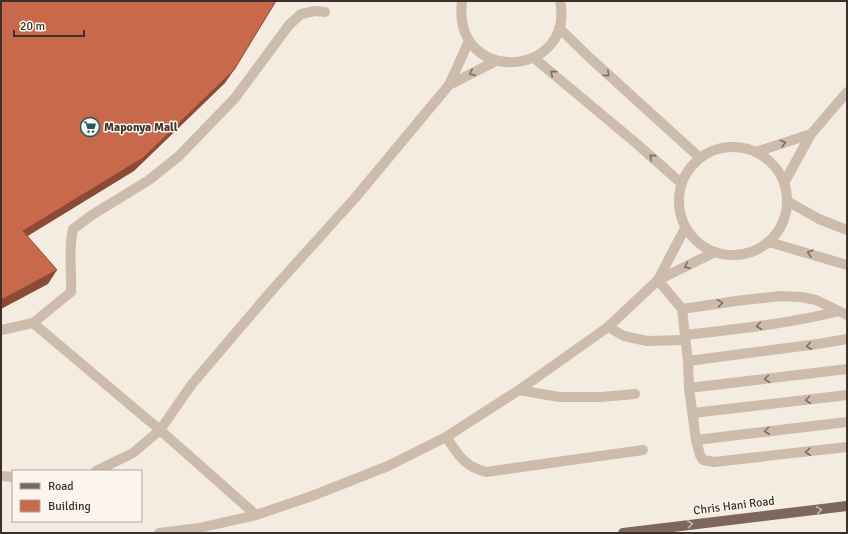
<svg xmlns="http://www.w3.org/2000/svg" width="848" height="534" font-family="Signika,sans-serif">
	<style>
		.lines { fill: none; stroke-linecap: round; stroke-linejoin: round }
		.minor { stroke: #cdbbac; stroke-width: 10 }
		.major { stroke: #7d675c; stroke-width: 10 }
		.shaded-wall { fill: #8c4a34 }
		.building { fill: #c8694b; stroke: #8c4a34 }
		.oneway { stroke: #7d6f65 }
		.oneway2 { stroke: #c2b5ac }
		.labels { text-anchor: middle; dominant-baseline: central; stroke-width: 3; stroke-linejoin: round; paint-order: stroke }
		.poi-label { font-size: 12px; font-weight: bold; fill: #3b302b; stroke: #fbf5ee; text-anchor: start }
		.street-label { font-size: 12px; fill: #3b302b; stroke: #fbf5ee }
	</style>
	<rect width="100%" height="100%" fill="#f4ebe1"/>
	<g class="lines">
		<g class="minor">
			<path d="M462,1C452,88 576,77 560,1"/>
			<path d="M559,28L590,58L700,158"/>
			<path d="M534,58L637,144L681,183"/>
			<path d="M449,85L496,61"/>
			<circle cx="733" cy="201" r="54"/>
			<path d="M756,152L811,134"/>
			<path d="M784,183L811,134L847,92"/>
			<path d="M787,201L819,219L847,230"/>
			<path d="M769,242L847,265"/>
			<path d="M658,280L682,309L688,361L689,388L696,440L700,455L703,460L714,462L847,447"/>
			<path d="M658,280L685,228"/>
			<path d="M682,309L736,301L781,296L801,297L816,300L847,315"/>
			<path d="M33,323L160,430L256,515"/>
			<path d="M608,327L624,336L647,341L685,340"/>
			<path d="M1,330L33,323L71,292C72,271 68,250 73,229L92,215L149,180L179,156L235,98L289,25L301,14L315,11L325,12"/>
			<path d="M685,335C737,329 788,324 839,311"/>
			<path d="M688,361L818,344L847,339"/>
			<path d="M689,388L847,369"/>
			<path d="M519,390L559,397H601L635,394"/>
			<path d="M693,413L847,395"/>
			<path d="M446,437C459,455 463,466 486,472L643,450"/>
			<path d="M696,440L847,422"/>
			<path d="M96,471L133,453L160,430L192,384L273,289L355,198L449,85L469,41"/>
			<path d="M1,476L13,477"/>
			<path d="M159,533L199,528L256,515L312,496L388,466L446,437L519,390L608,327L658,280L715,252"/>
		</g>
		<path class="major" d="M623,533L847,506"/>
	</g>
	<g class="shaded-wall">
		<path d="M234,70L225,83L134,171L13,245L23,231Z"/>
		<path d="M57,270L48,284L1,309V300Z"/>
	</g>
	<path class="building" d="M1,1H276L234,70L143,158L23,231L57,270L1,300Z"/>
	<defs><path id="oneway-chevron" d="M-2-3.5L2.5 0L-2 3.5" fill="none" stroke-width="1.6" stroke-linecap="round" stroke-linejoin="round"/></defs>
	<g class="oneway">
		<use href="#oneway-chevron" transform="translate(472 73) rotate(153)"/>
		<use href="#oneway-chevron" transform="translate(553 73) rotate(-140)"/>
		<use href="#oneway-chevron" transform="translate(607 74) rotate(42)"/>
		<use href="#oneway-chevron" transform="translate(783 143) rotate(-18)"/>
		<use href="#oneway-chevron" transform="translate(652 157) rotate(-139)"/>
		<use href="#oneway-chevron" transform="translate(810 253) rotate(-164)"/>
		<use href="#oneway-chevron" transform="translate(687 266) rotate(154)"/>
		<use href="#oneway-chevron" transform="translate(720 303) rotate(-9)"/>
		<use href="#oneway-chevron" transform="translate(759 326) rotate(173)"/>
		<use href="#oneway-chevron" transform="translate(809 346) rotate(173)"/>
		<use href="#oneway-chevron" transform="translate(767 379) rotate(173)"/>
		<use href="#oneway-chevron" transform="translate(808 400) rotate(173)"/>
		<use href="#oneway-chevron" transform="translate(767 431) rotate(173)"/>
		<use href="#oneway-chevron" transform="translate(808 452) rotate(174)"/>
	</g>
	<g class="oneway2">
		<use href="#oneway-chevron" transform="translate(819 510) rotate(-7)"/>
		<use href="#oneway-chevron" transform="translate(690 524) rotate(-7)"/>
	</g>
	<defs>
		<symbol id="supermarket-ring" viewBox="-11 -11 22 22"><circle r="9.5" fill="#fbf5ee" stroke="#1f5a5e" stroke-width="1.5"/><path d="M-6-5.5h2.5l.6 2H6L4.5 2H-2.5L-4.4-4H-6ZM-1.5 3.2a1.3 1.3 0 1 0 .1 0ZM3 3.2a1.3 1.3 0 1 0 .1 0Z" fill="#1f5a5e"/></symbol>
	</defs>
	<g fill-rule="evenodd">
		<use href="#supermarket-ring" x="79" y="116" width="22" height="22"/>
	</g>
	<g class="labels">
		<g class="poi-label">
			<text x="104" y="127">Maponya Mall</text>
		</g>
		<g class="street-label">
			<text transform="translate(734 506) rotate(-7)">Chris Hani Road</text>
		</g>
	</g>
	<rect width="848" height="534" fill="none" stroke="#3b302b" stroke-width="4"/>
	<rect x="12" y="470" width="130" height="52" fill="#fbf5ee" stroke="#aea6a0"/>
	<rect x="20" y="483" width="20" height="6" fill="#7d675c" stroke="#aea6a0"/>
	<text x="48" y="490" font-size="12" fill="#3b302b">Road</text>
	<rect x="20" y="500" width="20" height="12" fill="#c8694b" stroke="#aea6a0"/>
	<text x="48" y="510" font-size="12" fill="#3b302b">Building</text>
	<path d="M14 30v6h70v-6" fill="none" stroke="#3b302b" stroke-width="2"/>
	<text x="20" y="30" font-size="12" fill="#3b302b" stroke="#fbf5ee" stroke-width="3" paint-order="stroke">20 m</text>
</svg>
